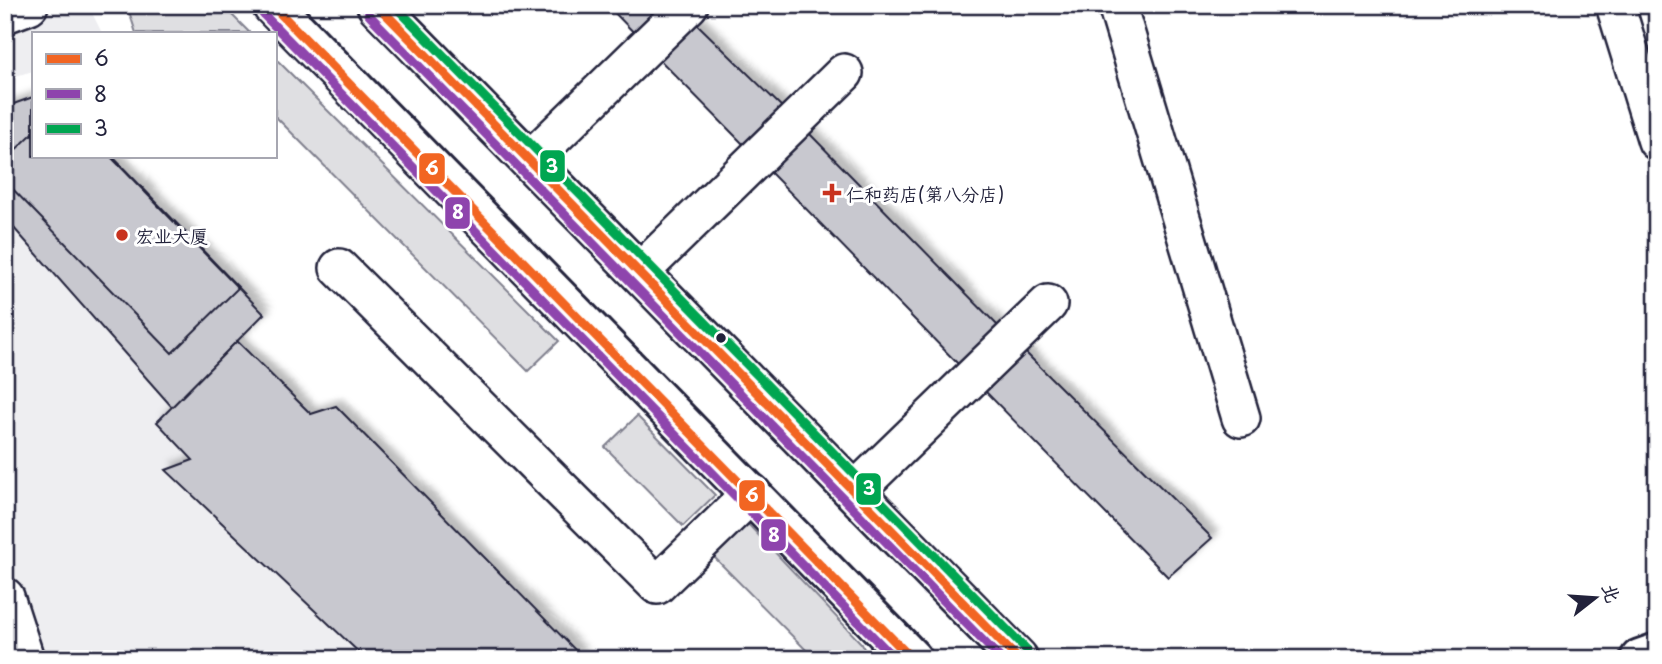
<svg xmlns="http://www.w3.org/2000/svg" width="1662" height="664" font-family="'Playpen Sans','LXGW WenKai TC',sans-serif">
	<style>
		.built { fill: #eeeef1 }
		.green { fill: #dfdfe2; stroke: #80808e; stroke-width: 2 }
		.building { fill: #c8c8cf; stroke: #22223b; stroke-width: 2; filter: url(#shadow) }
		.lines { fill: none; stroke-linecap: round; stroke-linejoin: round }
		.minor-casing { stroke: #22223b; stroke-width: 42 }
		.major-casing { stroke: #22223b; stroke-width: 44 }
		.minor { stroke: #fff; stroke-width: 37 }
		.major { stroke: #fff; stroke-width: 38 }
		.bus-1-casing { stroke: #fff; stroke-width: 14 }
		.bus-2-casing { stroke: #fff; stroke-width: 14 }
		.bus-3-casing { stroke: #fff; stroke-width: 14 }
		.bus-1 { stroke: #f26522; stroke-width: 9 }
		.bus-2 { stroke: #8e44ad; stroke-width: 9 }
		.bus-3 { stroke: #00a651; stroke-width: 9 }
		.poi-dot { fill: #c8321e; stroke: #fff; stroke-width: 2.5 }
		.bus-dot { fill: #22223b; stroke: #fff; stroke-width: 2.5 }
		.labels { text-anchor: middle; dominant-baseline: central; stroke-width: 6; stroke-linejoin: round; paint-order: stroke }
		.poi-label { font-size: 18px; fill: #22223b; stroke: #fff; text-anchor: start }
		.line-badge { stroke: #fff; stroke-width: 2.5 }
		.badge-label { font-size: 19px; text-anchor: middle; font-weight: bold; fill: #fff }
	</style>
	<defs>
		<filter id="shadow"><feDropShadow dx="6" dy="-6" stdDeviation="3.5" flood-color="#0004"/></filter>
	</defs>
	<rect width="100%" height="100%" fill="#fff"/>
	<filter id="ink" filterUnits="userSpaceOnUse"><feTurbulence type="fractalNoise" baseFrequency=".0143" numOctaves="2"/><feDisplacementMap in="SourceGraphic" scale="14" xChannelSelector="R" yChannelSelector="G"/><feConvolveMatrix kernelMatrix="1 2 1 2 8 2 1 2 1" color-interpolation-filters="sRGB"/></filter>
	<g filter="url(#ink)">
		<g class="built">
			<path d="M76,5H88L102,33H33V71L5,79V30Z"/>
			<path d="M5,215L178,401L203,457L167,471L367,659H8Z"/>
		</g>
		<g class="green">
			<path d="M127,5H222L250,33H136Z"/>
			<path d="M275,58L559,341L528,371L275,116Z"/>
			<path d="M637,416L715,495L683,526L605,447Z"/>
			<path d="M747,523L862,644L868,659H815L713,556Z"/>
		</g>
		<g class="building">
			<path d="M607,5H682L644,43Z"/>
			<path d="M692,19L784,109L747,148L657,57Z"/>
			<path d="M33,97V156H112L264,314L172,407L5,218V107Z"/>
			<path d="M805,129L1003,331L963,369L768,170Z"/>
			<path d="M33,133V156H110L238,288L172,353L5,181V160Z"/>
			<path d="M237,341L311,414L336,406L584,659H366L166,470L193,460L157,422Z"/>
			<path d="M1019,346L1212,538L1168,577L982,388Z"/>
		</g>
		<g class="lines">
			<defs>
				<g id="minor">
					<path d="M1117,5L1241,418"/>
					<path d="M1615,5L1657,141"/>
					<path d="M5,14L29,5"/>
					<path d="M531,159L689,5"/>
					<path d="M339,268L657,585L752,493"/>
					<path d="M639,273L844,73"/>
					<path d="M856,490L1048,304"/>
					<path d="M5,597L25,659"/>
				</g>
				<g id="major">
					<path d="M272,5L912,659"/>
					<path d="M377,5L1018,659"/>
					<path d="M1640,659L1657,653"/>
				</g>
			</defs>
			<use href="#minor" class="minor-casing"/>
			<use href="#major" class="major-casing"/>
			<use href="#minor" class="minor"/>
			<use href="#major" class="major"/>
			<defs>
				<g id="bus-1">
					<path d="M272,5L912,659"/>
					<path d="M377,5L1018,659"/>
				</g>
				<g id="bus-2">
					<path d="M263,14L895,659"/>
					<path d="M368,14L1001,659"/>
				</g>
				<path id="bus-3" d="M394,5L1027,650"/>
			</defs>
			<use href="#bus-1" class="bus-1-casing"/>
			<use href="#bus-2" class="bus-2-casing"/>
			<use href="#bus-3" class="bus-3-casing"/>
			<use href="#bus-1" class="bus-1"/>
			<use href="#bus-2" class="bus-2"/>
			<use href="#bus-3" class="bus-3"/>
		</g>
	</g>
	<g class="poi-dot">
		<path d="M828.5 182.5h7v7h7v7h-7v7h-7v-7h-7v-7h7z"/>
		<circle cx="122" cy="235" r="7"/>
	</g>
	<circle class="bus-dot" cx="721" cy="338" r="6"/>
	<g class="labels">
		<g class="poi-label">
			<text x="846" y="193">仁和药店(第八分店)</text>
			<text x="136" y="235">宏业大厦</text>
		</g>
	</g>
	<g class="line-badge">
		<rect x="539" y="149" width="27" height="34" rx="7" fill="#00a651"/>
		<rect x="418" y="152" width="28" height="33" rx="7" fill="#f26522"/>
		<rect x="444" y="196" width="27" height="34" rx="7" fill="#8e44ad"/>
		<rect x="855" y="472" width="27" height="34" rx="7" fill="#00a651"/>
		<rect x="738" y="479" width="28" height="33" rx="7" fill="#f26522"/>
		<rect x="760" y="518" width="27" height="34" rx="7" fill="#8e44ad"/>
	</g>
	<g class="badge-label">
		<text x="552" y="173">3</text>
		<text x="432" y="175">6</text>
		<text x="458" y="219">8</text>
		<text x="869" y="495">3</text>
		<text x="752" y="502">6</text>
		<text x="774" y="542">8</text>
	</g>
	<rect width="1662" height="664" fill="none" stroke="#fff" stroke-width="28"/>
	<rect x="14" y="14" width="1634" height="636" fill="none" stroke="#22223b" stroke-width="2.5" filter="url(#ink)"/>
	<rect x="32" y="32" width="245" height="126" fill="#ffffff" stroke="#a7a7b1" stroke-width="2"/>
	<rect x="46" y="54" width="35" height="10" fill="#f26522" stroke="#a7a7b1" stroke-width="2"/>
	<text x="94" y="66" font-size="21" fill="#22223b">6</text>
	<rect x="46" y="89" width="35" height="10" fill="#8e44ad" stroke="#a7a7b1" stroke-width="2"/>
	<text x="94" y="102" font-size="21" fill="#22223b">8</text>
	<rect x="46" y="124" width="35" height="10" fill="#00a651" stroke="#a7a7b1" stroke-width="2"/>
	<text x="94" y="136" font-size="21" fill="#22223b">3</text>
	<g transform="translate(1595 598) rotate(73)" stroke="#ffffff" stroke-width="5" paint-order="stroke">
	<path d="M0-5L12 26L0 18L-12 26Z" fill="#22223b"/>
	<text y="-10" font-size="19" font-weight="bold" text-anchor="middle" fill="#22223b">北</text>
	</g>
</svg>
